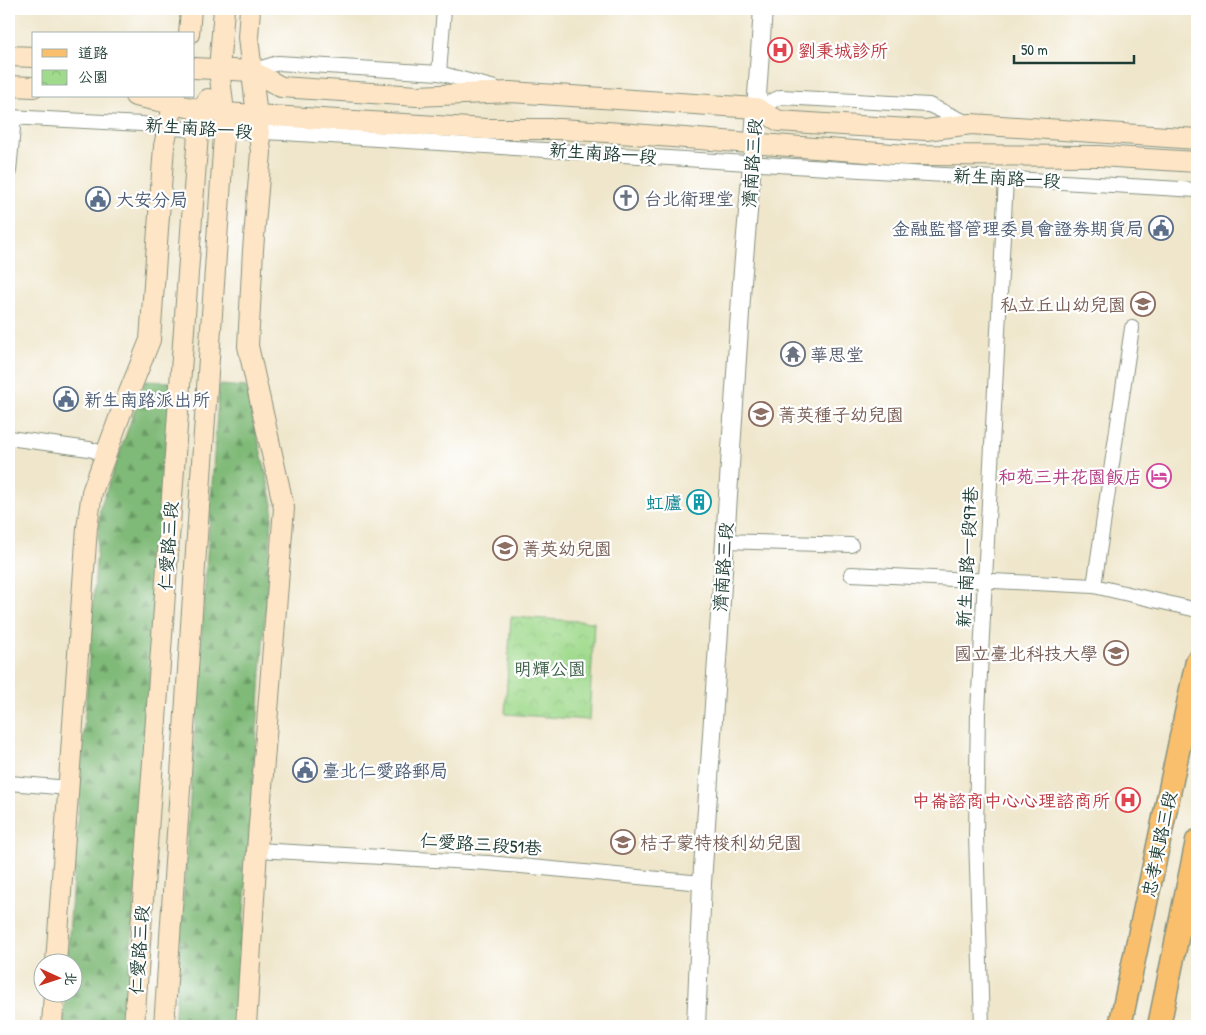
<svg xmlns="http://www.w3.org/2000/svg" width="1206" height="1035" font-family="'Patrick Hand','LXGW WenKai TC',sans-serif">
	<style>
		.forest { fill: url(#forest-firs); stroke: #507c56 }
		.park { fill: url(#park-crowns); stroke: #608c60 }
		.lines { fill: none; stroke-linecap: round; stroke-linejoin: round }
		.minor-casing { stroke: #879280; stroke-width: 16 }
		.tertiary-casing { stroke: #879280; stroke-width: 20 }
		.secondary-casing { stroke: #879280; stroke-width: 22 }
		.primary-casing { stroke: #879280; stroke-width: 25 }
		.minor { stroke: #fff; stroke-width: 14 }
		.tertiary { stroke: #fff; stroke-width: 18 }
		.secondary { stroke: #fde5c5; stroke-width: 20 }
		.primary { stroke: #f9bf6d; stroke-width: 22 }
		.labels { text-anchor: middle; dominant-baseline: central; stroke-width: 4.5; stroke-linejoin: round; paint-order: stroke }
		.health-label { font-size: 18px; fill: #be3a42; stroke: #fff; text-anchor: start }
		.street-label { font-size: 18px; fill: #1f3d34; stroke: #fff }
		.worship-label { font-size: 18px; fill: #5b616d; stroke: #fff; text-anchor: start }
		.service-label { font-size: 18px; fill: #4e5e75; stroke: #fff; text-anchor: start }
		.education-label { font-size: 18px; fill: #785e54; stroke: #fff; text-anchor: start }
		.hotel-label { font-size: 18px; fill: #b23c85; stroke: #fff; text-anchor: end }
		.culture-label { font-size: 18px; fill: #0d838f; stroke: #fff; text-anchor: end }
		.park-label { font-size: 18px; fill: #3f644a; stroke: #fff }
	</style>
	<defs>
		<pattern id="forest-firs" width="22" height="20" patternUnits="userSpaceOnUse" patternTransform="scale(1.25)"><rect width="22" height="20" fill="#80ba78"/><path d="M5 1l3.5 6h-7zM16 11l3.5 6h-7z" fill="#689863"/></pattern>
		<pattern id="park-crowns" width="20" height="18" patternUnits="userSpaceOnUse" patternTransform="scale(1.25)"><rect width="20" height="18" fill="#a0da8d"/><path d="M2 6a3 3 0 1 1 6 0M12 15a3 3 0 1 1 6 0" fill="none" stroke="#89bc7a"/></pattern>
	</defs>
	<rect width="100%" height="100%" fill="#fff"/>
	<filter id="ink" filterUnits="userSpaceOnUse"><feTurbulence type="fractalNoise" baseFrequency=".02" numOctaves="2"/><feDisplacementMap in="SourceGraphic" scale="10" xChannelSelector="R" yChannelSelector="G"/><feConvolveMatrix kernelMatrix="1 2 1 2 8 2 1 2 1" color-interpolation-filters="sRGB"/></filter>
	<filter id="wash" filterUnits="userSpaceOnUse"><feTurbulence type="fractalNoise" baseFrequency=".0096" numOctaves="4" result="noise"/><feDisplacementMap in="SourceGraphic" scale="20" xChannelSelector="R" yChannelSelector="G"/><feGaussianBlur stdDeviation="1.12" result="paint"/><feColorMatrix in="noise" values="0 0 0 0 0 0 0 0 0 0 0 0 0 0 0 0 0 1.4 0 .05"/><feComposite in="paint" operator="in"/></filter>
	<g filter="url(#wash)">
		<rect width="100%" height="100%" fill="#efe6cb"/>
		<g class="forest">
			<path d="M145,381L171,382L126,1026H63L65,993L72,992V962H67L100,508Z"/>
			<path d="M219,385L246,387L273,504L270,548L236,1026H174Z"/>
		</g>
		<path class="park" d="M511,617L594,622L589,720L505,714Z"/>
	</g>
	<g filter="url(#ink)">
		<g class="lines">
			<defs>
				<g id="minor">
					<path d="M252,71L278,63L439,73L495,88"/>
					<path d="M439,73L444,9"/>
					<path d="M756,108L781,97L929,105L970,124"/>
					<path d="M9,117L142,124L168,128L284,133L777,165L1197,190"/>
					<path d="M9,171L14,117"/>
					<path d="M9,438L89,449L106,454"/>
					<path d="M725,541L851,545"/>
					<path d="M851,574L1094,586L1197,610"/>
					<path d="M1094,586L1132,328"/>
					<path d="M9,783L69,788"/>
					<path d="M257,850L488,863L702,883"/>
					<path d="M982,1026L976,835L978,712L1006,179"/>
				</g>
				<path id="tertiary" d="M696,1026L702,883L725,541L742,282L753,153L763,9"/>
				<g id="secondary">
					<path d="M189,34L191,9"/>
					<path d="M9,56L34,57"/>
					<path d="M194,68L252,71L281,87L417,96L510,92L756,108L779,121L809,123L926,130L971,124L1197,139"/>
					<path d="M9,86L34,87"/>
					<path d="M135,96L192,108L224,113L486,129H560L607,132L906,155L1099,156L1197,162"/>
					<path d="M56,962L87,528L92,492L122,410L150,340L164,146L175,96"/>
					<path d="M52,1026L54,992"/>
					<path d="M134,1026L197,148L199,119L208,99"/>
					<path d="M164,1026L225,121L219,69L224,9"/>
					<path d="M246,1026L257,850L284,508L248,346L253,250L261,152L248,37L250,9"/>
				</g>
				<g id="primary">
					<path d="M1120,1026L1197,661"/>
					<path d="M1159,1026L1197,841"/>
				</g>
			</defs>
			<use href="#minor" class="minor-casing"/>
			<use href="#tertiary" class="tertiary-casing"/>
			<use href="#secondary" class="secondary-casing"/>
			<use href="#primary" class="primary-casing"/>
			<use href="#minor" class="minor"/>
			<use href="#tertiary" class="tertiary"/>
			<use href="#secondary" class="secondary"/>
			<use href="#primary" class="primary"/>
		</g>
	</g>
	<defs>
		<symbol id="hospital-ring" viewBox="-11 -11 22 22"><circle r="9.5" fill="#fff" stroke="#e0444e" stroke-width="1.5"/><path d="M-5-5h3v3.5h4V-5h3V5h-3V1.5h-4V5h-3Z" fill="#e0444e"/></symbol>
		<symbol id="church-ring" viewBox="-11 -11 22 22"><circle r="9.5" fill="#fff" stroke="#6b7280" stroke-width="1.5"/><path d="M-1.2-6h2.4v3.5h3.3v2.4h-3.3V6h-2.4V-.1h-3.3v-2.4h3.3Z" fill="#6b7280"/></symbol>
		<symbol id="civic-ring" viewBox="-11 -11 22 22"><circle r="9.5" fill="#fff" stroke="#5c6f8a" stroke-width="1.5"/><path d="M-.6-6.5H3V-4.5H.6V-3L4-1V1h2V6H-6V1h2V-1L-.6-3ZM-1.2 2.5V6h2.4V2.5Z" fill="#5c6f8a"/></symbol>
		<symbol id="school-ring" viewBox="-11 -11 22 22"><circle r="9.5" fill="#fff" stroke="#8d6e63" stroke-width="1.5"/><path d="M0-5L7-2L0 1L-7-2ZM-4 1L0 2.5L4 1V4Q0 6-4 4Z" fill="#8d6e63"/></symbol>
		<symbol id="temple-ring" viewBox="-11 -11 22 22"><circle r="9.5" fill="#fff" stroke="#6b7280" stroke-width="1.5"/><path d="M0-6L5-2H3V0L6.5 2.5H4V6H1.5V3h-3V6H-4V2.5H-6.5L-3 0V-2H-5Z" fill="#6b7280"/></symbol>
		<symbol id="hotel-ring" viewBox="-11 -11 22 22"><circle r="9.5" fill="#fff" stroke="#d1479c" stroke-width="1.5"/><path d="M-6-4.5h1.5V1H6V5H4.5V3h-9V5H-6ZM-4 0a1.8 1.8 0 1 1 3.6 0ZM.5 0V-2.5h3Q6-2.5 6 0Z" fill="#d1479c"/></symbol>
		<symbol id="building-ring" viewBox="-11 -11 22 22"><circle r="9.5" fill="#fff" stroke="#0f9aa8" stroke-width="1.5"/><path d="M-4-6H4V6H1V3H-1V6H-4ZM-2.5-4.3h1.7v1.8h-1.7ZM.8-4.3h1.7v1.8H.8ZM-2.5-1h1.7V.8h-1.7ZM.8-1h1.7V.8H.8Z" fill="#0f9aa8"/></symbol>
		<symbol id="university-ring" viewBox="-11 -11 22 22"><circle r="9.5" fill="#fff" stroke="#8d6e63" stroke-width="1.5"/><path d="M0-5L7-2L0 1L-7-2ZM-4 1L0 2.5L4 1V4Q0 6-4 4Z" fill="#8d6e63"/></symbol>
	</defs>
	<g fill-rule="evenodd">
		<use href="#hospital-ring" x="766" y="36" width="28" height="28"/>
		<use href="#church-ring" x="612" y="184" width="28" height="28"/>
		<use href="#civic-ring" x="84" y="185" width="28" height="28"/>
		<use href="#civic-ring" x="1147" y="214" width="28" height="28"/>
		<use href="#school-ring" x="1129" y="290" width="28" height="28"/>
		<use href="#temple-ring" x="779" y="340" width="28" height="28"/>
		<use href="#civic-ring" x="52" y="385" width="28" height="28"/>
		<use href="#school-ring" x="747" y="400" width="28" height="28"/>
		<use href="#hotel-ring" x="1145" y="462" width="28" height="28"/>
		<use href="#building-ring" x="685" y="488" width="28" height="28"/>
		<use href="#school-ring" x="491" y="534" width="28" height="28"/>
		<use href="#university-ring" x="1102" y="639" width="28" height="28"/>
		<use href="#civic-ring" x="291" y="756" width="28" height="28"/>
		<use href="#hospital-ring" x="1114" y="786" width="28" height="28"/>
		<use href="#school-ring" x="609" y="828" width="28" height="28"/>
	</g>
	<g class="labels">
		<g class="health-label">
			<text x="798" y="50">劉秉城診所</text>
			<text x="1110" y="800" text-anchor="end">中崙諮商中心心理諮商所</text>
		</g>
		<g class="street-label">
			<text transform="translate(199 128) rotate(4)">新生南路一段</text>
			<text transform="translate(603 153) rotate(4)">新生南路一段</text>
			<text transform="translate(752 163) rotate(-86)">濟南路三段</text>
			<text transform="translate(1007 178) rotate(3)">新生南路一段</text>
			<text transform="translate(168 546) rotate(-86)">仁愛路三段</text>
			<text transform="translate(967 557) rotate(-87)">新生南路一段97巷</text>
			<text transform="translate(723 567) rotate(-86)">濟南路三段</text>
			<text transform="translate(481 844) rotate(4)">仁愛路三段51巷</text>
			<text transform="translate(1159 844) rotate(-78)">忠孝東路三段</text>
			<text transform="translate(139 950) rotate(-86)">仁愛路三段</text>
		</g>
		<g class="worship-label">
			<text x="644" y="198">台北衛理堂</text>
			<text x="810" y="354">華思堂</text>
		</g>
		<g class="service-label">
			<text x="116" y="199">大安分局</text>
			<text x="1144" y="228" text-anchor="end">金融監督管理委員會證券期貨局</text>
			<text x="84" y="399">新生南路派出所</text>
			<text x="322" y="770">臺北仁愛路郵局</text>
		</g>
		<g class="education-label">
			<text x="1126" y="304" text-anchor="end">私立丘山幼兒園</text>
			<text x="778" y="414">菁英種子幼兒園</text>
			<text x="522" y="548">菁英幼兒園</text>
			<text x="1098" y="653" text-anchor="end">國立臺北科技大學</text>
			<text x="640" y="842">桔子蒙特梭利幼兒園</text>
		</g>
		<g class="hotel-label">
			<text x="1142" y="476">和苑三井花園飯店</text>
		</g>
		<g class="culture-label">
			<text x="682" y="502">虹廬</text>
		</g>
		<g class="park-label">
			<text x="550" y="668">明輝公園</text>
		</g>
	</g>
	<rect width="1206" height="1035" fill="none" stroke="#fff" stroke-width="30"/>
	<rect x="32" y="32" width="162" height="65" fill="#ffffff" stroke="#a5b1ae"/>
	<rect x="42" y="49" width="25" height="8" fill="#f9bf6d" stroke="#a5b1ae"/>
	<text x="78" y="58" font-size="15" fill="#1f3d34">道路</text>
	<rect x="42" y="70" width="25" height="15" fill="url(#park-crowns)" stroke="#a5b1ae"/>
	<text x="78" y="82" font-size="15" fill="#1f3d34">公園</text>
	<g transform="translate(58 978) rotate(93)"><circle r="24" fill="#ffffff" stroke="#a5b1ae"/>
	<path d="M0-4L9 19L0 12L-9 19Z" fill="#c8321e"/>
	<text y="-8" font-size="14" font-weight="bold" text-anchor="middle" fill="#1f3d34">北</text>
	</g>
	<path d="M1014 55v8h120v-8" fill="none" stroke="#1f3d34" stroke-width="2.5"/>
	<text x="1021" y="55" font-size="15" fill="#1f3d34" stroke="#ffffff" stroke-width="4" paint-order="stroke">50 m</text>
</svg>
